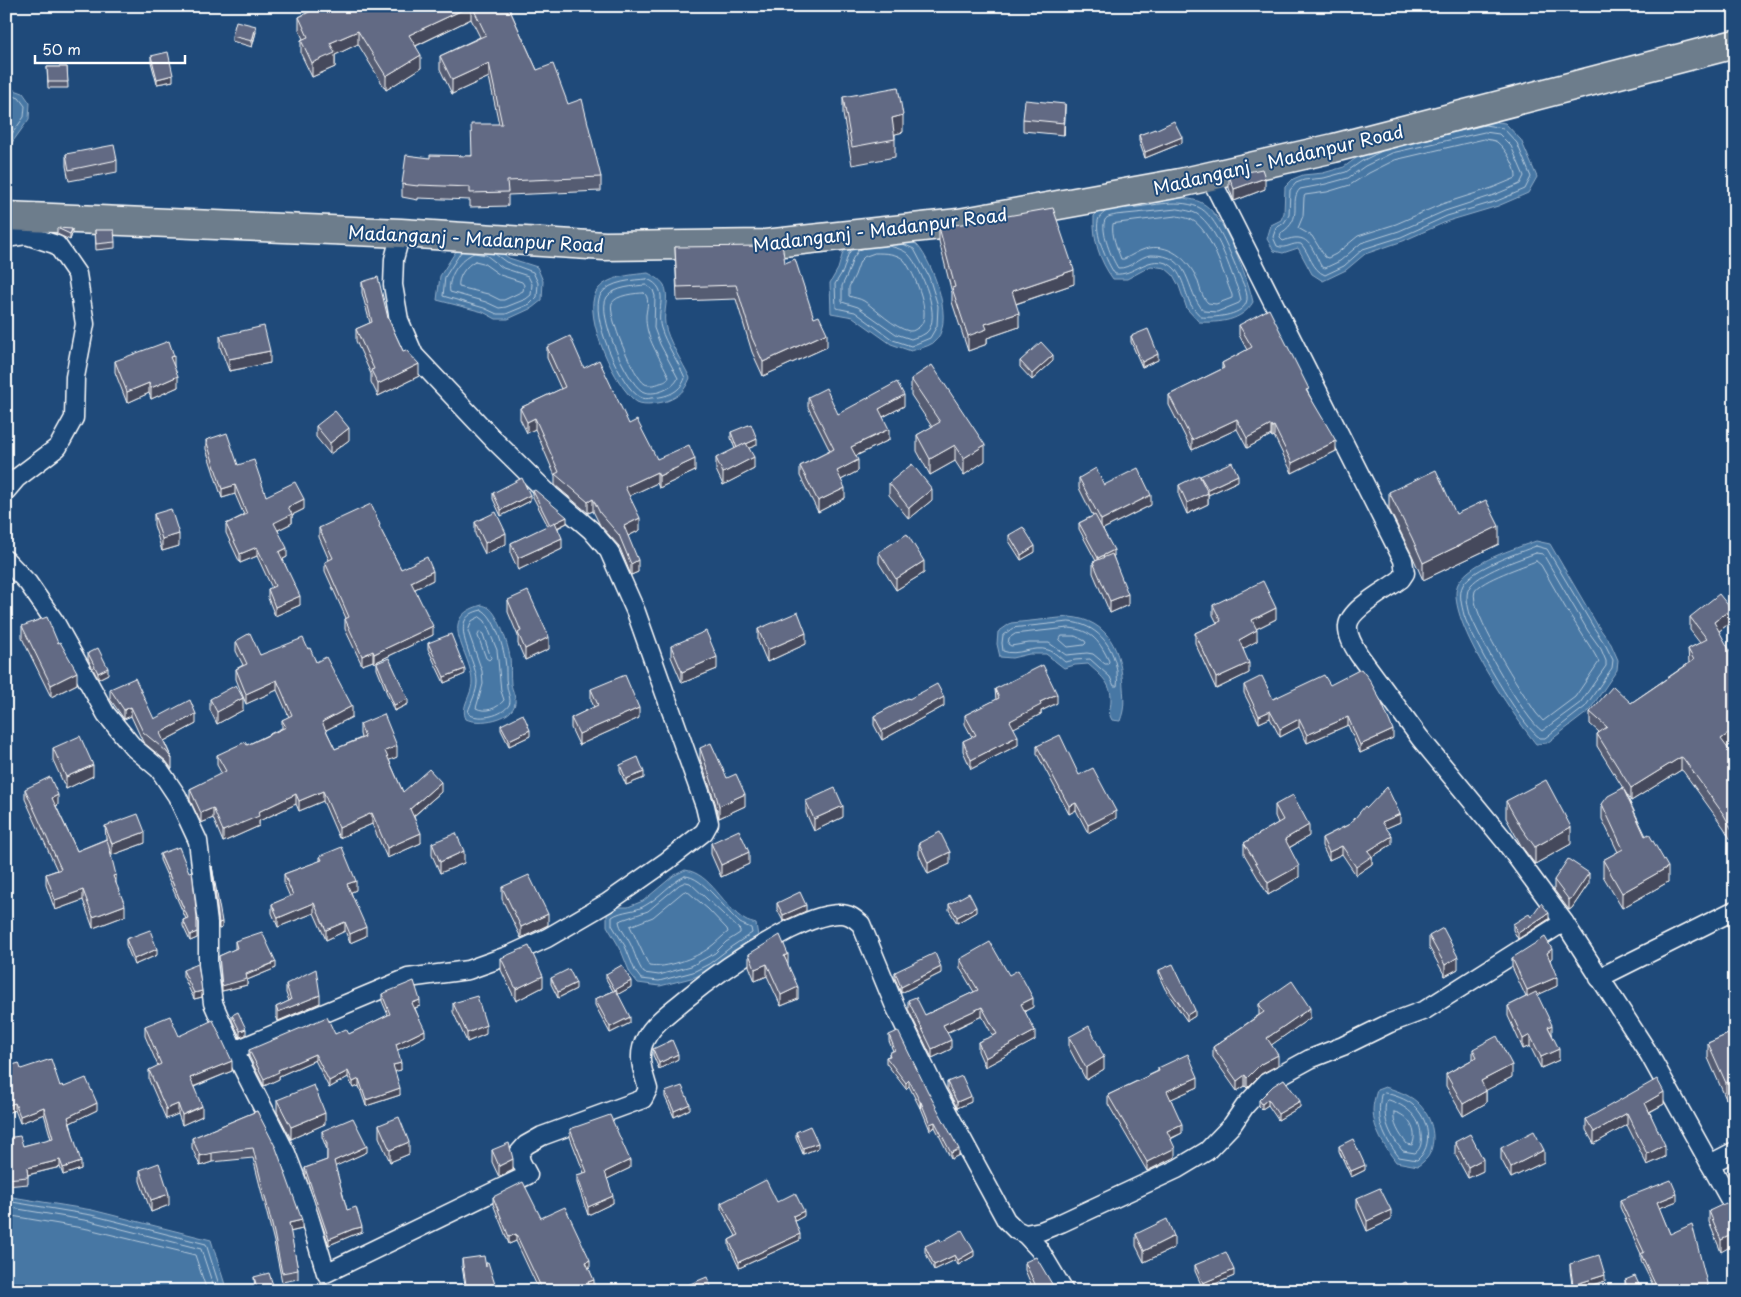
<svg xmlns="http://www.w3.org/2000/svg" width="1741" height="1297" font-family="'Playpen Sans',sans-serif">
	<style>
		.water { fill: #4777a4; stroke: #91adc8 }
		.lines { fill: none; stroke-linecap: round; stroke-linejoin: round }
		.shore { stroke: #b5c9db; stroke-width: 1 }
		.minor-casing { stroke: #fff; stroke-width: 21 }
		.primary-casing { stroke: #fff; stroke-width: 31 }
		.minor { stroke: #1f4a7a; stroke-width: 18 }
		.primary { stroke: #6d7d8c; stroke-width: 28 }
		.wall { fill: #545b72; stroke: #fff }
		.shaded-wall { fill: #454a5c; stroke: #fff }
		.building { fill: #626a84; stroke: #fff }
		.labels { text-anchor: middle; dominant-baseline: central; stroke-width: 4; stroke-linejoin: round; paint-order: stroke }
		.street-label { font-size: 18px; fill: #fff; stroke: #1f4a7a }
	</style>
	<rect width="100%" height="100%" fill="#1f4a7a"/>
	<filter id="ink" filterUnits="userSpaceOnUse"><feTurbulence type="fractalNoise" baseFrequency=".02" numOctaves="2"/><feDisplacementMap in="SourceGraphic" scale="10" xChannelSelector="R" yChannelSelector="G"/><feConvolveMatrix kernelMatrix="1 2 1 2 8 2 1 2 1" color-interpolation-filters="sRGB"/></filter>
	<g filter="url(#ink)">
		<g class="water">
			<path d="M6,87L23,93L30,103L29,119L11,144L6,154Z"/>
			<path d="M1484,120L1505,123L1521,140L1537,177L1528,193L1498,206L1448,221L1403,241L1365,254L1346,270L1323,281L1312,274L1298,248L1283,253L1274,251L1267,239L1271,225L1281,220L1284,213L1285,187L1293,179L1303,175L1323,173L1344,167L1359,156L1389,142Z"/>
			<path d="M1179,197C1186,199 1195,199 1202,203C1224,214 1248,278 1253,302C1242,321 1220,323 1199,322L1187,309L1179,286L1173,275L1165,268L1151,266L1127,279H1113C1099,260 1093,239 1094,216L1102,207L1148,200Z"/>
			<path d="M893,234C900,237 913,240 918,246C933,264 957,325 933,343C927,347 917,349 911,351L891,344L853,317L831,313L830,283L838,269L843,252L852,240Z"/>
			<path d="M491,245L509,258L537,267L543,281L542,300L532,308L508,319H496L483,312L437,300L440,276L458,248Z"/>
			<path d="M648,273C654,276 660,279 664,285C670,297 663,311 665,324C667,339 683,363 690,378C685,390 680,396 667,401C659,403 645,406 637,402C616,389 582,315 596,292C606,276 631,275 648,273Z"/>
			<path d="M1536,541L1550,544L1598,626L1611,644L1618,660L1617,670L1589,711L1547,743L1536,744C1516,719 1440,612 1459,582C1472,561 1514,549 1536,541Z"/>
			<path d="M482,605C484,606 487,606 489,608C499,615 508,645 510,657C511,666 510,675 511,684C512,690 516,697 515,703C513,720 478,725 466,719C460,706 472,696 472,682C472,652 434,618 482,605Z"/>
			<path d="M1069,617C1109,620 1121,651 1123,687C1124,700 1125,708 1120,721L1112,720C1107,711 1111,710 1111,700C1112,683 1099,674 1088,664L1075,665L1064,668L1046,654H1029L1012,658L1000,657L997,644L998,632L1011,623Z"/>
			<path d="M685,870C711,873 724,908 745,920C748,922 753,923 756,924L758,936L733,951L722,962L712,969L695,977L660,986L638,983L630,973L620,948L607,926V914L619,907H628L643,901L673,876Z"/>
			<path d="M1385,1087C1395,1090 1408,1094 1417,1102C1431,1115 1438,1137 1429,1155C1427,1159 1422,1163 1418,1166L1396,1162C1385,1147 1373,1130 1373,1110C1373,1104 1375,1097 1377,1090Z"/>
			<path d="M6,1196L92,1210L211,1240L227,1291H6Z"/>
		</g>
		<g class="lines">
			<g class="shore">
				<path d="M6,93L19,98L25,106L24,117L6,142"/>
				<path d="M1485,132L1499,134L1511,146L1524,176L1520,184L1494,195L1445,211L1399,231L1361,243L1340,261L1325,268L1321,266C1311,246 1308,231 1283,241L1280,238L1281,233C1305,218 1288,201 1300,189L1326,184L1348,178L1365,166L1392,153Z"/>
				<path d="M1485,139C1489,140 1494,140 1497,142C1506,149 1517,168 1516,178L1492,188L1442,204L1396,224L1358,236L1336,254L1328,258L1325,257L1312,236L1298,228L1303,216L1304,197L1305,195L1327,192L1350,185L1369,173L1395,160Z"/>
				<path d="M1382,151L1362,161L1346,172L1324,178L1304,180L1296,183L1290,190L1289,215L1284,223L1276,228L1273,237L1277,246C1286,250 1292,242 1301,244C1310,254 1312,270 1325,275L1344,266L1363,249L1401,237L1447,216L1497,201L1525,189L1531,177L1517,143L1503,128L1485,125L1456,132"/>
				<path d="M1178,209C1184,210 1192,211 1197,214C1219,229 1229,269 1239,292L1241,300L1239,303L1217,312L1204,311C1184,290 1193,254 1151,255C1139,256 1131,269 1118,268C1112,259 1100,231 1105,220C1107,216 1113,216 1116,215Z"/>
				<path d="M1105,212C1104,212 1100,217 1099,218C1093,231 1107,263 1115,274C1134,276 1146,256 1166,263C1183,269 1184,292 1191,305C1194,310 1198,313 1201,317C1213,318 1241,316 1246,303C1250,295 1242,282 1239,274C1231,256 1217,215 1198,207C1175,198 1149,207 1126,208"/>
				<path d="M1177,216C1182,217 1188,218 1192,220C1211,230 1224,276 1232,295V298L1216,304L1208,303C1201,296 1200,287 1197,279C1188,259 1168,242 1145,249C1138,251 1131,256 1124,259H1121C1117,248 1111,235 1113,224Z"/>
				<path d="M865,248L859,250L853,258L848,273L842,286V302L858,307L896,334L911,339C916,337 922,336 926,333C943,319 921,268 909,255C905,250 894,247 888,246"/>
				<path d="M851,250L848,255L843,271L835,284L836,308L855,312L893,340L911,346L930,338L937,326L938,306L929,277L914,249L903,244"/>
				<path d="M461,252L445,277L443,296L484,308L497,314H506L530,304L537,297L538,283L533,272L506,262L495,254"/>
				<path d="M474,253L486,255L503,268L528,276L532,284L531,295L526,299L506,307L499,308L486,302L450,292C447,277 460,259 474,253Z"/>
				<path d="M875,253C884,253 897,253 904,260C914,272 936,321 916,329C913,331 912,331 909,331C894,328 876,309 864,301C859,298 854,298 849,296V287L855,275L860,261L864,257Z"/>
				<path d="M475,261L483,263L500,275L522,282L524,285L523,291L504,300H500L488,294L459,287C457,278 466,265 475,261Z"/>
				<path d="M647,279C672,289 655,309 661,328C666,345 678,361 685,378C680,393 666,397 651,398C648,399 643,399 640,397C621,388 588,313 601,294C610,281 633,280 647,279Z"/>
				<path d="M646,285L653,290L655,296L654,328L660,344L678,378C674,389 652,397 642,391C626,381 596,313 607,297C614,287 635,286 646,285Z"/>
				<path d="M644,293C650,297 647,307 646,315C645,339 660,356 669,377C667,381 665,382 660,383C656,385 649,386 645,384C634,378 607,315 612,303C616,295 636,293 644,293Z"/>
				<path d="M1536,546L1547,549L1594,628L1606,646L1613,660L1612,668L1585,707L1545,738H1540C1521,726 1471,638 1464,615C1462,606 1458,594 1463,585C1472,568 1518,553 1536,546Z"/>
				<path d="M1536,553L1543,554L1588,631L1601,649L1606,661V666L1580,703L1542,731C1525,720 1478,636 1470,614C1468,607 1465,595 1469,588C1477,573 1520,559 1536,553Z"/>
				<path d="M1536,561L1541,565L1565,607L1594,653L1599,662L1575,697L1543,721L1536,713C1524,695 1467,609 1475,591C1481,580 1524,566 1536,561Z"/>
				<path d="M482,610C494,615 503,646 505,659C507,668 505,677 507,686C507,691 512,700 509,705C502,716 481,720 470,715L468,712C471,702 477,692 477,682C477,659 443,617 482,610Z"/>
				<path d="M480,617L485,621L497,650L501,691L504,700C497,709 485,713 476,708L483,684L482,671L468,631L472,621Z"/>
				<path d="M1069,622C1096,624 1113,644 1117,671C1117,676 1118,681 1117,686H1114L1110,677L1090,659L1075,660L1065,662C1060,658 1055,652 1048,650C1034,645 1017,657 1003,651L1002,643L1003,635L1013,628Z"/>
				<path d="M1069,628C1092,630 1100,642 1109,661L1108,664H1105L1093,654L1087,653L1066,655L1049,643H1029L1011,646L1008,644L1009,638L1015,634Z"/>
				<path d="M480,632L483,634L491,658L489,660L486,658L478,636Z"/>
				<path d="M1062,636H1075L1085,641L1086,643L1084,645L1068,647L1060,640Z"/>
				<path d="M685,876C703,876 726,911 740,923C743,925 747,926 751,928L752,933L731,947L709,964L693,972L659,981L641,979L635,971L625,946L615,930L612,925V917C622,910 636,912 646,905C660,897 670,883 685,876Z"/>
				<path d="M686,882L690,883L740,930V933L726,942L715,953L691,966L659,975L644,973C637,964 635,953 630,943C626,935 620,929 619,921L648,911L679,885Z"/>
				<path d="M687,891L708,909L727,929L728,932C721,937 716,943 709,948C696,958 665,969 649,966L630,926L653,917L683,892Z"/>
				<path d="M1385,1093C1394,1095 1406,1099 1413,1105C1429,1119 1434,1146 1417,1160L1399,1157C1383,1136 1376,1121 1381,1095Z"/>
				<path d="M1389,1100C1406,1106 1420,1116 1421,1135C1422,1142 1421,1149 1415,1153L1403,1151C1391,1137 1382,1120 1386,1102Z"/>
				<path d="M1394,1112C1408,1114 1419,1132 1412,1145L1407,1144C1400,1135 1392,1123 1394,1112Z"/>
				<path d="M6,1201L91,1215L206,1244L221,1291"/>
				<path d="M6,1207L90,1221L201,1249L215,1291"/>
				<path d="M6,1215L88,1229L195,1255L207,1291"/>
			</g>
			<defs>
				<g id="minor">
					<path d="M1210,177L1403,560L1405,573L1401,579C1388,589 1349,609 1348,626C1347,636 1354,647 1359,655L1420,738L1504,840L1564,922L1649,1054L1735,1209"/>
					<path d="M6,238L26,235L57,245L77,274L85,324L75,377L74,418L58,447L17,478L6,491"/>
					<path d="M6,560L28,583L55,622L106,714L134,748L159,769L177,796L198,841L208,923V964L213,1003L234,1051L408,978L468,970L510,955L547,938L607,903L667,861L704,832L709,823L705,806L636,612L609,551L591,530L550,495L496,442L414,355L399,320L393,285L394,259L401,233"/>
					<path d="M1599,978L1735,910"/>
					<path d="M234,1051L286,1153L305,1203L326,1273L528,1175L521,1162L519,1153L526,1145L542,1136L643,1099L648,1089C643,1072 636,1055 646,1038C654,1023 670,1012 683,1001C717,973 752,949 791,929C806,922 821,915 838,914C848,913 854,918 861,924L894,1004L937,1093L1006,1220L1016,1230L1025,1234L1041,1231L1061,1223L1177,1169L1207,1151L1232,1125L1245,1106L1266,1083L1310,1059L1343,1046L1390,1023L1425,1010L1564,922"/>
					<path d="M1710,1164L1735,1151"/>
					<path d="M1025,1234L1039,1249L1064,1291"/>
				</g>
				<path id="primary" d="M6,216L401,233L605,246L765,244L959,223L1180,183L1334,148L1735,44"/>
			</defs>
			<use href="#minor" class="minor-casing"/>
			<use href="#primary" class="primary-casing"/>
			<use href="#minor" class="minor"/>
			<use href="#primary" class="primary"/>
		</g>
		<g class="wall">
			<path d="M312,6H508L537,70L568,104L601,177V191L508,195V206L470,207V200L418,198V200L402,197V184L430,158L471,156L499,124L489,77L452,94L440,69V56L480,37L471,19L416,46L421,68L386,90L358,44L335,55V67L312,77L301,54V40L303,39L299,30V17L312,10Z"/>
			<path d="M256,32L252,47L232,41V36Z"/>
			<path d="M151,56L173,81L157,84L151,62Z"/>
			<path d="M47,67H67L68,88H48Z"/>
			<path d="M843,97L903,132L895,134V157L852,165L843,114Z"/>
			<path d="M1065,115L1064,135L1023,131V119Z"/>
			<path d="M1155,130L1182,143L1145,158L1139,141V135Z"/>
			<path d="M66,154L117,160V172L69,181L66,166Z"/>
			<path d="M1229,176L1265,189L1234,201L1229,188Z"/>
			<path d="M939,227L1074,284L1016,304L1019,327L987,338V344L968,351L952,302V293L939,241Z"/>
			<path d="M57,228L72,234L70,240L57,234Z"/>
			<path d="M95,230L115,242V248L96,250Z"/>
			<path d="M675,247L785,263L814,318L827,347L763,376L752,352L736,299L677,301Z"/>
			<path d="M362,282L388,318L403,351L419,376L378,396L371,382V374L356,341V329L370,323L362,293Z"/>
			<path d="M1239,325L1309,395L1336,451L1292,473L1274,436L1272,437L1271,435L1247,448L1237,429L1192,450L1169,405V395L1222,369V363L1247,350L1239,335Z"/>
			<path d="M220,336L270,363L229,371L220,347Z"/>
			<path d="M1131,336L1158,360L1142,367L1131,342Z"/>
			<path d="M547,347L584,368L657,459L695,471L659,488L657,483L629,496L640,530L628,536L638,572L631,575L619,546L600,525L593,511L588,513L555,485V476L535,429L527,433L520,419V408L561,389L547,358Z"/>
			<path d="M115,361L174,367L178,387L151,399L149,393L127,403L115,372Z"/>
			<path d="M1020,361H1053L1032,380L1020,367Z"/>
			<path d="M911,379L985,461L964,475L955,461L930,475L917,451V435L932,427L911,395Z"/>
			<path d="M808,397L838,414L904,406L883,417L889,440L856,456L858,471L841,480L845,498L818,512L800,476V466L830,451L808,407Z"/>
			<path d="M316,426L349,440L330,454L316,437Z"/>
			<path d="M731,432L757,445L749,448L754,469L723,485L716,470V458L735,449L731,438Z"/>
			<path d="M206,440L238,465L266,496L304,509L292,515V523L278,530L287,557L283,559L300,605L275,616L268,598V589L272,588L257,556L240,563L226,533V524L244,515L235,494L222,498L206,449Z"/>
			<path d="M1200,477L1238,481L1208,495V504L1187,514L1179,496V485Z"/>
			<path d="M1079,478L1104,485L1151,505L1103,529L1114,556H1113L1128,605L1110,613L1093,573V562L1096,561L1079,529V523L1093,516L1079,488Z"/>
			<path d="M889,483L932,500L909,519L889,495Z"/>
			<path d="M533,491L567,523L558,528L562,549L518,570L511,554V543L548,526L533,497Z"/>
			<path d="M1389,492L1456,514L1499,544L1423,580L1412,555L1389,509Z"/>
			<path d="M493,493L530,501L501,516L493,499Z"/>
			<path d="M154,514L179,546L162,551L154,525Z"/>
			<path d="M475,522L506,544L485,554L475,534Z"/>
			<path d="M319,528L380,529L401,569L433,580L415,589L433,635L374,663L373,661L362,665L345,629V619L346,618L325,571V562L329,560L319,537Z"/>
			<path d="M1009,535L1035,552L1021,560L1009,541Z"/>
			<path d="M879,552L924,573L896,590L879,563Z"/>
			<path d="M508,600L549,649L525,660L518,644V636L508,612Z"/>
			<path d="M1213,605L1276,619L1256,629L1257,641L1243,648L1249,673L1216,689L1195,643V633L1217,623L1213,615Z"/>
			<path d="M1690,617L1731,622L1719,631L1735,742L1727,747L1735,758V842L1734,841L1732,842L1724,828L1683,771L1681,770L1631,801L1624,790L1668,882L1622,908L1603,876V860L1618,852L1602,819V804L1623,788L1597,746V734L1599,732L1590,724V712L1631,703L1689,663L1688,649L1700,643L1690,630Z"/>
			<path d="M22,626L58,643L77,684L51,697L22,638Z"/>
			<path d="M758,629L806,644L767,662L758,641Z"/>
			<path d="M236,641L260,655L308,649L352,717L326,730L335,749L361,738L360,734V724L397,757L389,760L403,792H441L414,816L421,843L387,858L372,824L339,838L323,801L299,811L296,804L259,821V826L223,842L213,818L201,823L190,800V789L222,774L217,765V755L247,745L282,728V720L289,717L277,690L246,704L236,679V669L243,665L236,651Z"/>
			<path d="M428,643L465,674L444,683L428,649Z"/>
			<path d="M671,646L717,669L682,683L671,657Z"/>
			<path d="M88,653L108,674L98,679L88,659Z"/>
			<path d="M377,663L408,704L394,711L377,669Z"/>
			<path d="M1244,685L1273,699L1330,685L1393,738L1360,753L1348,725L1307,743L1299,727L1280,737L1270,718L1259,723L1244,693Z"/>
			<path d="M110,689L154,719L196,724L164,741L172,759V769L166,761L143,742L131,716L124,719L110,699Z"/>
			<path d="M591,689L639,718L579,745L571,728V718L594,707L591,700Z"/>
			<path d="M995,689L1057,703L1041,711V714L1013,728L1018,745L971,769L963,751V741L972,737L965,724V715L996,700Z"/>
			<path d="M210,699L243,710L217,724L210,710Z"/>
			<path d="M909,699L944,706L882,740L874,725V716Z"/>
			<path d="M501,725L530,736L509,746L501,730Z"/>
			<path d="M1037,746L1079,775L1116,818L1088,833L1076,810L1069,814L1037,754Z"/>
			<path d="M53,748L93,776L66,789L53,760Z"/>
			<path d="M700,748L727,778L745,806L719,818L715,802L700,759Z"/>
			<path d="M620,765L644,778L626,785L620,771Z"/>
			<path d="M25,789L58,805L56,806L77,851L106,839L105,826L145,843L112,855L109,848L116,885L125,916L93,928L83,900L55,910L46,885V874L57,870L25,799Z"/>
			<path d="M806,801L843,817L814,831L806,813Z"/>
			<path d="M1506,801L1571,844L1535,864L1522,847L1506,818Z"/>
			<path d="M1275,805L1309,836L1289,848L1299,877L1268,895L1244,854V843L1278,823L1275,816Z"/>
			<path d="M1367,808L1400,822L1386,828L1392,844L1372,857V864L1356,875L1342,854L1329,860L1322,846V838L1350,824Z"/>
			<path d="M432,843L464,863L440,873L432,855Z"/>
			<path d="M711,843L749,864L721,877L711,854Z"/>
			<path d="M919,843L950,864L928,874L919,855Z"/>
			<path d="M160,854L197,938L190,941L183,926V920L186,919L160,860Z"/>
			<path d="M320,856L356,890L351,892L366,936L350,943L345,931L326,940L314,913L278,927L272,913V904L290,897L284,883V874L320,861Z"/>
			<path d="M212,866L222,928L219,929L212,872Z"/>
			<path d="M1554,880L1589,883L1572,908L1569,910L1554,890Z"/>
			<path d="M502,887L548,925L521,938L502,899Z"/>
			<path d="M777,903L806,911L783,921L777,909Z"/>
			<path d="M949,904L976,912L957,923L949,910Z"/>
			<path d="M1531,917L1549,919L1518,939L1513,930V924Z"/>
			<path d="M1429,936L1458,969L1445,976L1429,947Z"/>
			<path d="M126,939L157,955L134,965L126,945Z"/>
			<path d="M235,941L276,968L247,980V985L222,991L219,956L235,949Z"/>
			<path d="M749,954L788,966L798,999L781,1006L767,976L755,981L749,966Z"/>
			<path d="M501,958L543,987L516,1001L501,970Z"/>
			<path d="M1512,958H1552L1550,960L1557,986L1537,995L1552,1034L1559,1060L1541,1068L1530,1046L1523,1049L1508,1016V1006L1526,997L1512,967Z"/>
			<path d="M960,959L1009,975L1033,1007L1025,1011L1035,1040L985,1067L978,1051V1042L993,1036L982,1016L947,1033L951,1049L932,1058L908,1009V1000L925,1015L974,992L960,968Z"/>
			<path d="M183,970L202,997L194,999L183,976Z"/>
			<path d="M1159,970L1195,1016L1187,1021L1165,989L1159,976Z"/>
			<path d="M895,972L941,973L901,993L895,978Z"/>
			<path d="M606,974L631,987L618,994L630,1023L610,1033L595,1005V999L613,991L606,979Z"/>
			<path d="M551,978L576,989L558,998L551,984Z"/>
			<path d="M286,984L320,1003L278,1021L276,1016V1007L289,1001L286,993Z"/>
			<path d="M382,994L420,1006L415,1008L425,1036L397,1050L401,1070L395,1071L400,1095L366,1106L359,1086L353,1088L348,1077L329,1088L315,1060L279,1076V1079L264,1086L249,1056V1050L335,1034H349L388,1015L382,1001Z"/>
			<path d="M453,1003L486,1034L467,1042L453,1012Z"/>
			<path d="M1259,1004L1310,1018L1271,1045L1278,1065L1261,1074L1247,1088L1245,1086L1237,1091L1213,1057V1047L1259,1015Z"/>
			<path d="M232,1015L246,1035L240,1037L232,1020Z"/>
			<path d="M145,1026L179,1036L232,1071L194,1087L202,1116L182,1125L178,1114L166,1119L149,1080V1070L158,1066L145,1036Z"/>
			<path d="M1735,1031L1726,1099L1708,1058V1043Z"/>
			<path d="M889,1035L959,1155L951,1159L935,1127L930,1130L921,1108H920L909,1086L906,1089L886,1063V1057L889,1056V1053L893,1051L889,1041Z"/>
			<path d="M1069,1037L1104,1069L1086,1080L1069,1048Z"/>
			<path d="M653,1049L678,1059L659,1069L653,1055Z"/>
			<path d="M1473,1049L1512,1077L1486,1090V1103L1463,1116L1446,1086V1074L1473,1059Z"/>
			<path d="M6,1067L21,1069L60,1086L64,1087L97,1110L70,1123L81,1169L63,1175L60,1167L28,1175V1184L6,1186V1138L23,1146L51,1139L44,1114L20,1123L15,1110L6,1113Z"/>
			<path d="M1158,1068L1198,1087L1171,1099L1182,1133L1171,1139L1175,1157L1147,1171L1108,1104V1095L1158,1071Z"/>
			<path d="M1284,1079L1300,1107L1278,1120L1268,1105L1262,1109L1259,1106V1100Z"/>
			<path d="M947,1082L971,1102L957,1108L947,1088Z"/>
			<path d="M665,1092L690,1109L674,1117L665,1097Z"/>
			<path d="M277,1100L325,1124L291,1139L277,1112Z"/>
			<path d="M1664,1104L1650,1112L1665,1157L1647,1165L1627,1125L1594,1144L1586,1130V1119Z"/>
			<path d="M257,1111L302,1229L290,1232L298,1270V1279L282,1282L274,1242L253,1158L212,1162L200,1166L192,1148V1138Z"/>
			<path d="M379,1125L409,1154L390,1162L379,1137Z"/>
			<path d="M570,1129L630,1168L607,1179L613,1203L588,1215L577,1183V1175L584,1173L570,1137Z"/>
			<path d="M322,1131L367,1152L335,1166L347,1210L362,1232L353,1235L329,1245L305,1174V1168L327,1160V1150L322,1137Z"/>
			<path d="M796,1132L818,1148L803,1154L796,1137Z"/>
			<path d="M1455,1142L1483,1171L1468,1178L1455,1154Z"/>
			<path d="M1339,1146L1365,1170L1351,1177L1339,1151Z"/>
			<path d="M1501,1148L1544,1162L1511,1178L1501,1159Z"/>
			<path d="M492,1150L513,1170L499,1177L492,1162Z"/>
			<path d="M140,1170L169,1205L151,1212L140,1181Z"/>
			<path d="M493,1197L541,1218L590,1267L589,1268L594,1287L591,1288H538L516,1241L509,1244L493,1204Z"/>
			<path d="M1357,1198L1391,1220L1367,1231L1357,1208Z"/>
			<path d="M1620,1200L1677,1201L1659,1208L1670,1234L1709,1291L1655,1289L1641,1261V1254L1620,1207Z"/>
			<path d="M777,1202L804,1216L795,1221L800,1240L739,1268L729,1246V1240L736,1236L721,1209V1203Z"/>
			<path d="M1730,1207L1721,1252L1709,1222V1211Z"/>
			<path d="M1136,1234L1174,1248L1144,1262L1136,1246Z"/>
			<path d="M941,1242L974,1256L958,1265L955,1260L934,1270L925,1252V1246Z"/>
			<path d="M462,1259L486,1267L497,1291H466L462,1266Z"/>
			<path d="M1025,1262L1055,1289L1058,1291H1034L1025,1270Z"/>
			<path d="M1570,1264L1605,1281L1573,1291L1570,1270Z"/>
			<path d="M1195,1265L1234,1276L1203,1289L1195,1271Z"/>
			<path d="M254,1277L275,1291H255Z"/>
			<path d="M1625,1280L1642,1291H1626L1625,1287Z"/>
		</g>
		<g class="shaded-wall">
			<path d="M471,6V19L409,49V35Z"/>
			<path d="M256,26V32L252,47V41Z"/>
			<path d="M358,31V44L335,55V67L312,77V63L330,43Z"/>
			<path d="M421,55V68L386,90V76Z"/>
			<path d="M489,63V77L452,94V80Z"/>
			<path d="M173,75V81L157,84V79Z"/>
			<path d="M1065,104V115L1064,135V123Z"/>
			<path d="M903,115V132L892,135V118Z"/>
			<path d="M1182,137V143L1145,158V152Z"/>
			<path d="M1265,178V189L1234,201V189Z"/>
			<path d="M72,229V234L70,240V234Z"/>
			<path d="M1074,270V284L1012,305V291Z"/>
			<path d="M1019,313V327L987,338V344L968,351V336L985,324Z"/>
			<path d="M827,333V347L763,376V362Z"/>
			<path d="M270,351V363L229,371V359Z"/>
			<path d="M1158,354V360L1142,367V362Z"/>
			<path d="M1053,355V361L1032,380V374Z"/>
			<path d="M174,356V367L170,368V357Z"/>
			<path d="M419,364V376L378,396V384Z"/>
			<path d="M178,376V387L151,399V388Z"/>
			<path d="M149,383V393L127,403V392Z"/>
			<path d="M904,395V406L879,419V409Z"/>
			<path d="M535,418V429L527,433V422Z"/>
			<path d="M1237,419V429L1192,450V440Z"/>
			<path d="M1271,425V435L1247,448V438Z"/>
			<path d="M1274,426V436L1272,437V427Z"/>
			<path d="M349,428V440L330,454V443Z"/>
			<path d="M889,429V440L851,458V447Z"/>
			<path d="M757,439V445L737,453V448Z"/>
			<path d="M1336,441V451L1292,473V463Z"/>
			<path d="M955,445V461L930,475V459Z"/>
			<path d="M985,445V461L964,475V458Z"/>
			<path d="M754,457V469L723,485V473Z"/>
			<path d="M695,459V471L659,488V476Z"/>
			<path d="M858,460V471L837,482V471Z"/>
			<path d="M657,472V483L625,498V487Z"/>
			<path d="M1238,475V481L1208,495V489Z"/>
			<path d="M235,485V494L222,498V489Z"/>
			<path d="M845,488V498L818,512V501Z"/>
			<path d="M932,489V500L909,519V508Z"/>
			<path d="M1208,493V504L1187,514V503Z"/>
			<path d="M530,495V501L501,516V510Z"/>
			<path d="M1151,495V505L1101,530V520Z"/>
			<path d="M304,499V509L292,515V523L274,532V523L288,507Z"/>
			<path d="M593,499V511L588,513V502Z"/>
			<path d="M567,517V523L550,531V525Z"/>
			<path d="M640,518V530L624,538V526Z"/>
			<path d="M1499,526V544L1423,580V563Z"/>
			<path d="M506,533V544L485,554V543Z"/>
			<path d="M179,534V546L162,551V539Z"/>
			<path d="M562,538V549L518,570V558Z"/>
			<path d="M1035,546V552L1021,560V555Z"/>
			<path d="M257,547V556L240,563V554Z"/>
			<path d="M287,548V557L279,561V552Z"/>
			<path d="M1114,550V556L1098,564V558Z"/>
			<path d="M638,560V572L631,575V564Z"/>
			<path d="M924,561V573L896,590V579Z"/>
			<path d="M433,571V580L411,591V582Z"/>
			<path d="M1128,594V605L1110,613V601Z"/>
			<path d="M300,596V605L275,616V607Z"/>
			<path d="M1276,608V619L1252,631V620Z"/>
			<path d="M1731,609V622L1714,635V622Z"/>
			<path d="M433,626V635L374,663V654Z"/>
			<path d="M1257,630V641L1239,651V640Z"/>
			<path d="M806,633V644L767,662V650Z"/>
			<path d="M549,637V649L525,660V649Z"/>
			<path d="M373,651V661L362,665V656Z"/>
			<path d="M717,657V669L682,683V672Z"/>
			<path d="M1249,663V673L1216,689V678Z"/>
			<path d="M108,668V674L98,679V673Z"/>
			<path d="M465,669V674L444,683V677Z"/>
			<path d="M77,672V684L51,697V685Z"/>
			<path d="M277,680V690L246,704V694Z"/>
			<path d="M1057,694V703L1041,711V714L1010,730V721L1040,702Z"/>
			<path d="M944,697V706L882,740V731Z"/>
			<path d="M243,698V710L217,724V712Z"/>
			<path d="M408,699V704L394,711V705Z"/>
			<path d="M352,706V717L322,732V722Z"/>
			<path d="M131,707V716L124,719V710Z"/>
			<path d="M639,708V718L579,745V734Z"/>
			<path d="M1270,711V718L1259,723V716Z"/>
			<path d="M196,714V724L160,743V733Z"/>
			<path d="M1348,717V725L1307,743V735Z"/>
			<path d="M1299,719V727L1280,737V729Z"/>
			<path d="M1735,729V742L1721,752V739Z"/>
			<path d="M530,730V736L509,746V740Z"/>
			<path d="M1393,730V738L1360,753V745Z"/>
			<path d="M1018,736V745L971,769V760Z"/>
			<path d="M397,746V757L385,762V751Z"/>
			<path d="M1681,757V770L1631,801V788Z"/>
			<path d="M93,765V776L66,789V777Z"/>
			<path d="M644,772V778L626,785V779Z"/>
			<path d="M441,782V792L410,819V809Z"/>
			<path d="M323,791V801L299,811V801Z"/>
			<path d="M296,794V804L259,821V826L223,842V831L258,812Z"/>
			<path d="M745,794V806L719,818V806Z"/>
			<path d="M58,795V805L52,808V798Z"/>
			<path d="M1076,803V810L1069,814V806Z"/>
			<path d="M843,806V817L814,831V819Z"/>
			<path d="M213,808V818L201,823V813Z"/>
			<path d="M1116,811V818L1088,833V825Z"/>
			<path d="M372,813V824L339,838V828Z"/>
			<path d="M1400,814V822L1382,830V822Z"/>
			<path d="M1309,825V836L1285,850V839Z"/>
			<path d="M1571,827V844L1535,864V847Z"/>
			<path d="M1734,829V841L1732,842V830Z"/>
			<path d="M145,832V843L112,855V844Z"/>
			<path d="M421,833V843L387,858V848Z"/>
			<path d="M1392,836V844L1372,857V864L1356,875V867L1368,851Z"/>
			<path d="M1342,846V854L1329,860V852Z"/>
			<path d="M464,851V863L440,873V862Z"/>
			<path d="M749,852V864L721,877V865Z"/>
			<path d="M950,852V864L928,874V863Z"/>
			<path d="M1299,866V877L1268,895V883Z"/>
			<path d="M1668,867V882L1622,908V893Z"/>
			<path d="M1589,873V883L1572,908L1569,910V900Z"/>
			<path d="M116,875V885L113,876Z"/>
			<path d="M356,881V890L347,894V884Z"/>
			<path d="M83,890V900L55,910V900Z"/>
			<path d="M314,903V913L278,927V918Z"/>
			<path d="M125,905V916L93,928V917Z"/>
			<path d="M806,905V911L783,921V915Z"/>
			<path d="M976,907V912L957,923V917Z"/>
			<path d="M1549,913V919L1518,939V933Z"/>
			<path d="M548,914V925L521,938V927Z"/>
			<path d="M222,922V928L219,929V923Z"/>
			<path d="M345,922V931L326,940V930Z"/>
			<path d="M366,927V936L350,943V934Z"/>
			<path d="M197,932V938L190,941V935Z"/>
			<path d="M157,949V955L134,965V959Z"/>
			<path d="M1552,949V958L1547,962V953Z"/>
			<path d="M788,954V966L784,956Z"/>
			<path d="M1458,957V969L1445,976V965Z"/>
			<path d="M276,962V968L247,980V985L222,991V986Z"/>
			<path d="M767,964V976L755,981V969Z"/>
			<path d="M941,967V973L901,993V987Z"/>
			<path d="M543,976V987L516,1001V989Z"/>
			<path d="M1557,977V986L1527,1000V990Z"/>
			<path d="M631,981V987L615,996V990Z"/>
			<path d="M576,983V989L558,998V992Z"/>
			<path d="M798,987V999L781,1006V995Z"/>
			<path d="M202,991V997L194,999V993Z"/>
			<path d="M320,995V1003L278,1021V1012Z"/>
			<path d="M1033,998V1007L1021,1013V1004Z"/>
			<path d="M420,1000V1006L412,1009V1003Z"/>
			<path d="M982,1007V1016L943,1034V1025Z"/>
			<path d="M1310,1008V1018L1267,1048V1038Z"/>
			<path d="M1195,1010V1016L1187,1021V1015Z"/>
			<path d="M630,1017V1023L610,1033V1027Z"/>
			<path d="M486,1025V1034L467,1042V1033Z"/>
			<path d="M1552,1025V1035L1548,1027Z"/>
			<path d="M246,1029V1035L240,1037V1031Z"/>
			<path d="M425,1030V1036L396,1051V1044Z"/>
			<path d="M1035,1031V1040L985,1067V1058Z"/>
			<path d="M1530,1035V1046L1523,1049V1039Z"/>
			<path d="M951,1040V1049L932,1058V1049Z"/>
			<path d="M1559,1049V1060L1541,1068V1057Z"/>
			<path d="M315,1054V1060L279,1076V1079L264,1086V1079L278,1070Z"/>
			<path d="M678,1054V1059L659,1069V1063Z"/>
			<path d="M1278,1055V1065L1261,1074L1247,1088V1078L1261,1064Z"/>
			<path d="M1104,1057V1069L1086,1080V1068Z"/>
			<path d="M232,1061V1071L190,1088V1078Z"/>
			<path d="M401,1063V1070L393,1072V1065Z"/>
			<path d="M1512,1065V1077L1481,1093V1081Z"/>
			<path d="M348,1071V1077L329,1088V1081Z"/>
			<path d="M1245,1075V1086L1237,1091V1081Z"/>
			<path d="M1198,1077V1087L1167,1101V1091Z"/>
			<path d="M359,1079V1086L353,1088V1082Z"/>
			<path d="M1735,1079V1095L1726,1099V1083Z"/>
			<path d="M909,1080V1086L906,1089V1083Z"/>
			<path d="M400,1088V1095L366,1106V1100Z"/>
			<path d="M1486,1091V1103L1463,1116V1104Z"/>
			<path d="M1664,1092V1104L1645,1114V1103Z"/>
			<path d="M971,1096V1102L957,1108V1102Z"/>
			<path d="M1268,1099V1105L1262,1109V1104Z"/>
			<path d="M1300,1101V1107L1278,1120V1114Z"/>
			<rect x="920" y="1102" width="1" height="6"/>
			<path d="M15,1103V1110L6,1113V1106Z"/>
			<path d="M97,1103V1110L68,1124V1117Z"/>
			<path d="M178,1104V1114L166,1119V1109Z"/>
			<path d="M690,1104V1109L674,1117V1111Z"/>
			<path d="M202,1106V1116L182,1125V1115Z"/>
			<path d="M44,1107V1114L20,1123V1116Z"/>
			<path d="M325,1113V1124L291,1139V1127Z"/>
			<path d="M1627,1113V1125L1594,1144V1132Z"/>
			<path d="M935,1122V1127L930,1130V1124Z"/>
			<path d="M1182,1124V1133L1167,1140V1131Z"/>
			<path d="M409,1142V1154L390,1162V1150Z"/>
			<path d="M818,1143V1148L803,1154V1148Z"/>
			<path d="M1665,1145V1157L1647,1165V1154Z"/>
			<path d="M367,1146V1152L334,1167V1161Z"/>
			<path d="M1175,1148V1157L1147,1171V1162Z"/>
			<path d="M959,1149V1155L951,1159V1153Z"/>
			<path d="M1544,1150V1162L1511,1178V1167Z"/>
			<path d="M212,1153V1162L200,1166V1156Z"/>
			<path d="M513,1159V1170L499,1177V1166Z"/>
			<path d="M1483,1159V1171L1468,1178V1167Z"/>
			<path d="M60,1160V1167L27,1175V1168Z"/>
			<path d="M630,1160V1168L605,1180V1172Z"/>
			<path d="M81,1162V1169L63,1175V1168Z"/>
			<path d="M1365,1165V1170L1351,1177V1171Z"/>
			<path d="M169,1194V1205L151,1212V1200Z"/>
			<path d="M1677,1194V1201L1657,1209V1202Z"/>
			<path d="M613,1196V1203L588,1215V1207Z"/>
			<path d="M1391,1210V1220L1367,1231V1221Z"/>
			<path d="M804,1211V1216L793,1222V1216Z"/>
			<path d="M302,1220V1229L289,1232V1223Z"/>
			<path d="M362,1227V1232L353,1235L329,1245V1239L353,1229Z"/>
			<path d="M1735,1233V1244L1721,1252V1240Z"/>
			<path d="M516,1234V1241L509,1244V1237Z"/>
			<path d="M800,1234V1240L739,1268V1262Z"/>
			<path d="M1174,1236V1248L1144,1262V1251Z"/>
			<path d="M974,1251V1256L958,1265V1260Z"/>
			<path d="M955,1255V1260L934,1270V1265Z"/>
			<path d="M590,1260V1267L586,1269V1262Z"/>
			<path d="M1234,1270V1276L1203,1289V1283Z"/>
			<path d="M1605,1275V1281L1573,1291V1285Z"/>
			<path d="M594,1280V1287L588,1289V1282Z"/>
		</g>
		<g class="building">
			<path d="M314,6H471L409,35L421,55L386,76L358,31L330,43L335,53L312,63L301,40L308,37L299,17L315,9Z"/>
			<path d="M472,6H508L537,70L553,64L568,104L582,99L601,177L507,181L508,192L470,193V187L418,185V186L402,184L406,155L430,158V155L472,156L471,124H502L489,63L452,80L440,56L486,35Z"/>
			<path d="M236,21L256,26L252,41L232,36Z"/>
			<path d="M168,52L173,75L157,79L151,56Z"/>
			<path d="M47,67H67L68,82H48Z"/>
			<path d="M898,87L903,115L892,118L895,139L852,147L843,97Z"/>
			<path d="M1025,100L1065,104L1064,123L1023,119Z"/>
			<path d="M1174,121L1182,137L1145,152L1139,135L1155,129V130Z"/>
			<path d="M114,145L117,160L69,170L66,154Z"/>
			<path d="M1262,169L1265,178L1234,189L1229,176Z"/>
			<path d="M1053,208L1074,270L1012,291L1019,313L985,324L987,329L968,336L952,288L955,287L939,227L962,224Z"/>
			<path d="M57,228L72,229L70,234Z"/>
			<path d="M95,230H114L115,242L96,244Z"/>
			<path d="M782,244L785,263L795,259L814,318L819,316L827,333L763,362L752,338L736,285L677,287L675,247L765,246Z"/>
			<path d="M378,277L388,318L403,351L406,350L419,364L378,384L371,370L374,369L356,329L372,322L362,282Z"/>
			<path d="M1269,309L1309,389L1306,390L1336,441L1292,463L1274,426L1272,427L1271,425L1247,438L1237,419L1192,440L1169,395L1224,368L1222,363L1252,347L1239,325Z"/>
			<path d="M264,326L270,351L229,359L220,336Z"/>
			<path d="M1148,329L1158,354L1142,362L1131,336Z"/>
			<path d="M570,336L584,368L599,360L629,424L637,420L657,459L689,445L695,459L659,476L657,472L625,487L640,518L624,526L638,560L631,564L619,535L600,513L593,499L588,502L555,474L559,472L535,418L527,422L520,408L565,387L547,347Z"/>
			<path d="M169,341L174,356L170,357L178,376L151,388L149,383L127,392L115,361Z"/>
			<path d="M1041,342L1053,355L1032,374L1020,361Z"/>
			<path d="M932,365L985,445L964,458L955,445L930,459L917,435L940,422L911,379Z"/>
			<path d="M897,382L904,395L879,409L889,429L851,447L858,460L837,471L845,488L818,501L800,466L834,449L808,397L826,388L838,414Z"/>
			<path d="M335,411L349,428L330,443L316,426Z"/>
			<path d="M751,424L757,439L746,444V443L737,448L731,432Z"/>
			<path d="M227,433L238,465L254,460L266,496L295,482L304,499L288,507L292,514L274,523L287,548L279,552L300,596L275,607L268,589L275,586L257,547L240,554L226,524L247,514L235,485L222,489L206,440Z"/>
			<path d="M746,443L754,457L723,473L716,458Z"/>
			<path d="M1232,462L1238,475L1208,489L1200,476Z"/>
			<path d="M912,464L932,489L909,508L889,483Z"/>
			<path d="M1096,468L1104,485L1138,468L1151,495L1101,520L1079,478Z"/>
			<path d="M1436,470L1456,514L1486,500L1499,526L1423,563L1412,538L1389,492Z"/>
			<path d="M1199,475L1208,493L1187,503L1179,485Z"/>
			<path d="M522,478L530,495L501,510L493,493Z"/>
			<path d="M535,490L567,517L550,525L533,491Z"/>
			<path d="M371,504L380,525L379,526L401,569L427,557L433,571L411,582L433,626L374,654L373,651L362,656L345,619L349,617L325,562L333,558L319,528Z"/>
			<path d="M171,509L179,534L162,539L154,514Z"/>
			<path d="M496,512L506,533L485,543L475,522Z"/>
			<path d="M1095,515L1114,550L1098,558L1079,523Z"/>
			<path d="M555,522L562,538L518,558L511,543Z"/>
			<path d="M1023,527L1035,546L1021,555L1009,535Z"/>
			<path d="M907,534L924,561L896,579L879,552Z"/>
			<path d="M1112,554L1128,594L1110,601L1093,562Z"/>
			<path d="M1263,581L1276,608L1252,620L1257,630L1239,640L1249,663L1216,678L1195,633L1221,621L1213,605Z"/>
			<path d="M528,591L549,637L525,649L518,633L521,631L508,600Z"/>
			<path d="M1719,594L1731,609L1714,622L1735,660V729L1721,739L1735,758V830L1734,829L1732,830L1724,815L1683,758L1681,757L1631,788L1597,734L1607,727L1590,712L1613,686L1631,703L1694,660L1688,649L1707,639L1690,617Z"/>
			<path d="M798,612L806,633L767,650L758,629Z"/>
			<path d="M47,617L58,643L60,642L77,672L51,685L22,626Z"/>
			<path d="M706,631L717,657L682,672L671,646Z"/>
			<path d="M250,633L260,655L303,638L308,649L310,648L316,662L326,657L352,706L322,722L335,749L365,737L360,724L384,714L397,746L385,751L403,792L429,769L441,782L410,809L421,833L387,848L372,813L339,828L323,791L299,801L296,794L258,812L259,816L223,831L213,808L201,813L190,789L226,771L217,755L245,742L247,745L286,727L282,720L292,715L277,680L246,694L236,669L247,664L236,641Z"/>
			<path d="M451,634L465,669L444,677L428,643Z"/>
			<path d="M98,648L108,668L98,673L88,653Z"/>
			<path d="M389,658L408,699L394,705L377,663Z"/>
			<path d="M1043,665L1057,694L1040,702L1041,705L1010,721L1018,736L971,760L963,741L976,735L965,715L999,698L995,689Z"/>
			<path d="M1361,669L1369,679L1381,701L1393,730L1360,745L1348,717L1307,735L1299,719L1280,729L1270,711L1259,716L1244,685L1262,676L1273,699L1324,675L1330,685Z"/>
			<path d="M625,675L639,708L579,734L571,718L598,705L591,689Z"/>
			<path d="M135,678L154,719L190,700L196,714L160,733L172,759L166,751L143,732L131,707L124,710L110,689Z"/>
			<path d="M937,684L944,697L882,731L874,716L908,698L909,699Z"/>
			<path d="M236,685L243,698L217,712L210,699Z"/>
			<path d="M523,714L530,730L509,740L501,725Z"/>
			<path d="M1060,735L1079,775L1093,768L1116,811L1088,825L1076,803L1069,806L1037,746Z"/>
			<path d="M80,736L93,765L66,777L53,748Z"/>
			<path d="M711,743L727,778L736,774L745,794L719,806L715,791L700,748Z"/>
			<path d="M638,757L644,772L626,779L620,765Z"/>
			<path d="M50,777L58,795L52,798L77,851L107,839L116,875L113,876L125,905L93,917L83,890L55,900L46,874L61,869L25,789Z"/>
			<path d="M1546,780L1571,827L1535,847L1522,829L1506,801Z"/>
			<path d="M1387,787L1400,814L1382,822L1392,836L1368,851L1372,856L1356,867L1342,846L1329,852L1322,838L1350,824L1365,806L1367,808Z"/>
			<path d="M835,788L843,806L814,819L806,801Z"/>
			<path d="M1623,788L1645,836L1649,834L1668,867L1622,893L1603,860L1623,849L1602,804L1608,796Z"/>
			<path d="M1293,795L1309,825L1285,839L1299,866L1268,883L1244,843L1283,820L1275,805Z"/>
			<path d="M138,814L145,832L112,844L105,826Z"/>
			<path d="M739,830L749,852L721,865L711,843Z"/>
			<path d="M940,832L950,852L928,863L919,843Z"/>
			<path d="M456,833L464,851L440,862L432,843Z"/>
			<path d="M179,847L189,872L192,871L197,918V932L190,935L183,920L188,918L160,854Z"/>
			<path d="M342,847L356,881L347,884L366,927L350,934L345,922L326,930L314,903L278,918L272,904L293,895L284,874L322,860L320,856Z"/>
			<path d="M1568,859L1589,873L1572,898L1569,900L1554,880Z"/>
			<path d="M212,866L222,922L219,923Z"/>
			<path d="M529,875L548,914L521,927L502,887Z"/>
			<path d="M800,892L806,905L783,915L777,903Z"/>
			<path d="M969,893L976,907L957,917L949,904Z"/>
			<path d="M1541,903L1549,913L1518,933L1513,924L1529,914L1531,917Z"/>
			<path d="M1443,928L1458,957L1445,965L1429,936Z"/>
			<path d="M150,930L157,949L134,959L126,939Z"/>
			<path d="M262,932L276,962L246,974L247,979L222,986L219,956L237,948L235,941Z"/>
			<path d="M780,935L788,954L784,956L798,987L781,995L767,964L755,969L749,954Z"/>
			<path d="M1545,937L1552,949L1547,953L1557,977L1527,990L1512,958Z"/>
			<path d="M990,942L1009,975L1018,970L1033,998L1021,1004L1035,1031L985,1058L978,1042L997,1034L982,1007L943,1025L951,1040L932,1049L908,1000L916,997L925,1015L978,990L960,959Z"/>
			<path d="M529,946L543,976L516,989L501,958Z"/>
			<path d="M935,953L941,967L901,987L895,972Z"/>
			<path d="M198,964L202,991L194,993L183,970Z"/>
			<path d="M1173,964L1195,1010L1187,1015L1165,983L1159,970Z"/>
			<path d="M622,965L631,981L615,990L606,974Z"/>
			<path d="M316,969L320,995L278,1012L276,1007L291,1000L286,984Z"/>
			<path d="M569,969L576,983L558,992L551,978Z"/>
			<path d="M414,981L420,1000L412,1003L425,1030L396,1044L401,1063L393,1065L400,1088L366,1100L359,1079L353,1082L348,1071L329,1081L315,1054L278,1070L279,1072L264,1079L249,1050L327,1017L335,1034L346,1029L349,1034L390,1014L382,994Z"/>
			<path d="M1292,981L1310,1008L1267,1038L1278,1055L1261,1064L1247,1078L1245,1075L1237,1081L1213,1047L1264,1012L1259,1004Z"/>
			<path d="M616,990L630,1017L610,1027L595,999Z"/>
			<path d="M1536,992L1552,1025L1548,1027L1559,1049L1541,1057L1530,1035L1523,1039L1508,1006Z"/>
			<path d="M477,996L486,1025L467,1033L453,1003Z"/>
			<path d="M238,1012L246,1029L240,1031L232,1015Z"/>
			<path d="M170,1016L179,1036L213,1020L232,1061L190,1078L202,1106L182,1115L178,1104L166,1109L149,1070L161,1064L145,1026Z"/>
			<path d="M1089,1026L1104,1057L1086,1068L1069,1037Z"/>
			<path d="M898,1031L928,1092L959,1149L951,1153L935,1122L930,1124L921,1102H920L909,1080L906,1083L886,1057L890,1056L889,1053L895,1050L889,1035Z"/>
			<path d="M1735,1031V1079L1726,1083L1708,1043Z"/>
			<path d="M1497,1036L1512,1065L1481,1081L1486,1091L1463,1104L1446,1074L1477,1057L1473,1049Z"/>
			<path d="M672,1040L678,1054L659,1063L653,1049Z"/>
			<path d="M1188,1054L1198,1077L1167,1091L1182,1124L1167,1131L1175,1148L1147,1162L1108,1095L1159,1071L1158,1068Z"/>
			<path d="M51,1059L60,1086L62,1085L64,1087L86,1078L97,1103L68,1117L81,1162L63,1168L60,1160L27,1168L28,1177L6,1179V1138L20,1136L23,1146L53,1138L44,1107L20,1116L15,1103L6,1106V1067L19,1063L21,1069Z"/>
			<path d="M962,1076L971,1096L957,1102L947,1082Z"/>
			<path d="M1284,1079L1300,1101L1278,1114L1268,1099L1262,1104L1259,1100L1273,1086Z"/>
			<path d="M1657,1079L1664,1092L1645,1103L1665,1145L1647,1154L1627,1113L1594,1132L1586,1119Z"/>
			<path d="M314,1085L325,1113L291,1127L277,1100Z"/>
			<path d="M682,1086L690,1104L674,1111L665,1092Z"/>
			<path d="M257,1111L276,1148L302,1220L289,1223L298,1270L282,1273L274,1233L253,1148L212,1153L200,1156L192,1138Z"/>
			<path d="M610,1115L630,1160L605,1172L613,1196L588,1207L577,1175L587,1172L570,1129Z"/>
			<path d="M399,1117L409,1142L390,1150L379,1125Z"/>
			<path d="M353,1118L367,1146L334,1161L347,1210L356,1207L362,1227L353,1229L329,1239L305,1168L327,1160V1144L322,1131Z"/>
			<path d="M810,1126L818,1143L803,1148L796,1132Z"/>
			<path d="M1534,1131L1544,1150L1511,1167L1501,1148Z"/>
			<path d="M1470,1134L1483,1159L1468,1167L1455,1142Z"/>
			<path d="M1353,1139L1365,1165L1351,1171L1339,1146Z"/>
			<path d="M509,1143L513,1159L499,1166L492,1150Z"/>
			<path d="M159,1163L169,1194L151,1200L140,1170Z"/>
			<path d="M766,1180L777,1202L795,1193L804,1211L793,1216L800,1234L739,1262L729,1240L739,1235L721,1203Z"/>
			<path d="M1671,1180L1677,1194L1657,1202L1670,1234L1692,1224L1709,1291H1649L1657,1288L1641,1254L1644,1252L1620,1200Z"/>
			<path d="M523,1182L541,1218L565,1207L590,1260L586,1262L594,1280L588,1282L592,1291H532L541,1287L516,1234L509,1237L493,1197Z"/>
			<path d="M1380,1188L1391,1210L1367,1221L1357,1198Z"/>
			<path d="M1726,1203L1730,1207L1735,1208V1233L1721,1240L1709,1211Z"/>
			<path d="M1167,1219L1174,1236L1144,1251L1136,1234Z"/>
			<path d="M962,1230L974,1251L958,1260L955,1255L934,1265L925,1246L940,1239L941,1242Z"/>
			<path d="M1226,1252L1234,1270L1203,1283L1195,1265Z"/>
			<path d="M1599,1255L1605,1275L1573,1285L1570,1264Z"/>
			<path d="M484,1256L486,1267V1263L488,1262L497,1291H467L462,1259Z"/>
			<path d="M1036,1257L1055,1289L1058,1291H1038L1025,1262Z"/>
			<path d="M269,1273L275,1291H258L254,1277Z"/>
			<path d="M1635,1276L1642,1291H1628L1625,1280Z"/>
			<path d="M707,1277L713,1291H673Z"/>
			<path d="M1406,1282L1411,1291H1385Z"/>
			<path d="M1567,1286L1569,1291H1555Z"/>
		</g>
	</g>
	<g class="labels">
		<g class="street-label">
			<text transform="translate(1278 159) rotate(-13)">Madanganj - Madanpur Road</text>
			<text transform="translate(880 229) rotate(-7)">Madanganj - Madanpur Road</text>
			<text transform="translate(476 238) rotate(3)">Madanganj - Madanpur Road</text>
		</g>
	</g>
	<rect width="1741" height="1297" fill="none" stroke="#1f4a7a" stroke-width="25"/>
	<rect x="12" y="12" width="1716" height="1272" fill="none" stroke="#fff" stroke-width="2" filter="url(#ink)"/>
	<path d="M35 55v8h150v-8" fill="none" stroke="#ffffff" stroke-width="2.5"/>
	<text x="42" y="55" font-size="15" fill="#ffffff" stroke="#1f4a7a" stroke-width="4" paint-order="stroke">50 m</text>
</svg>
